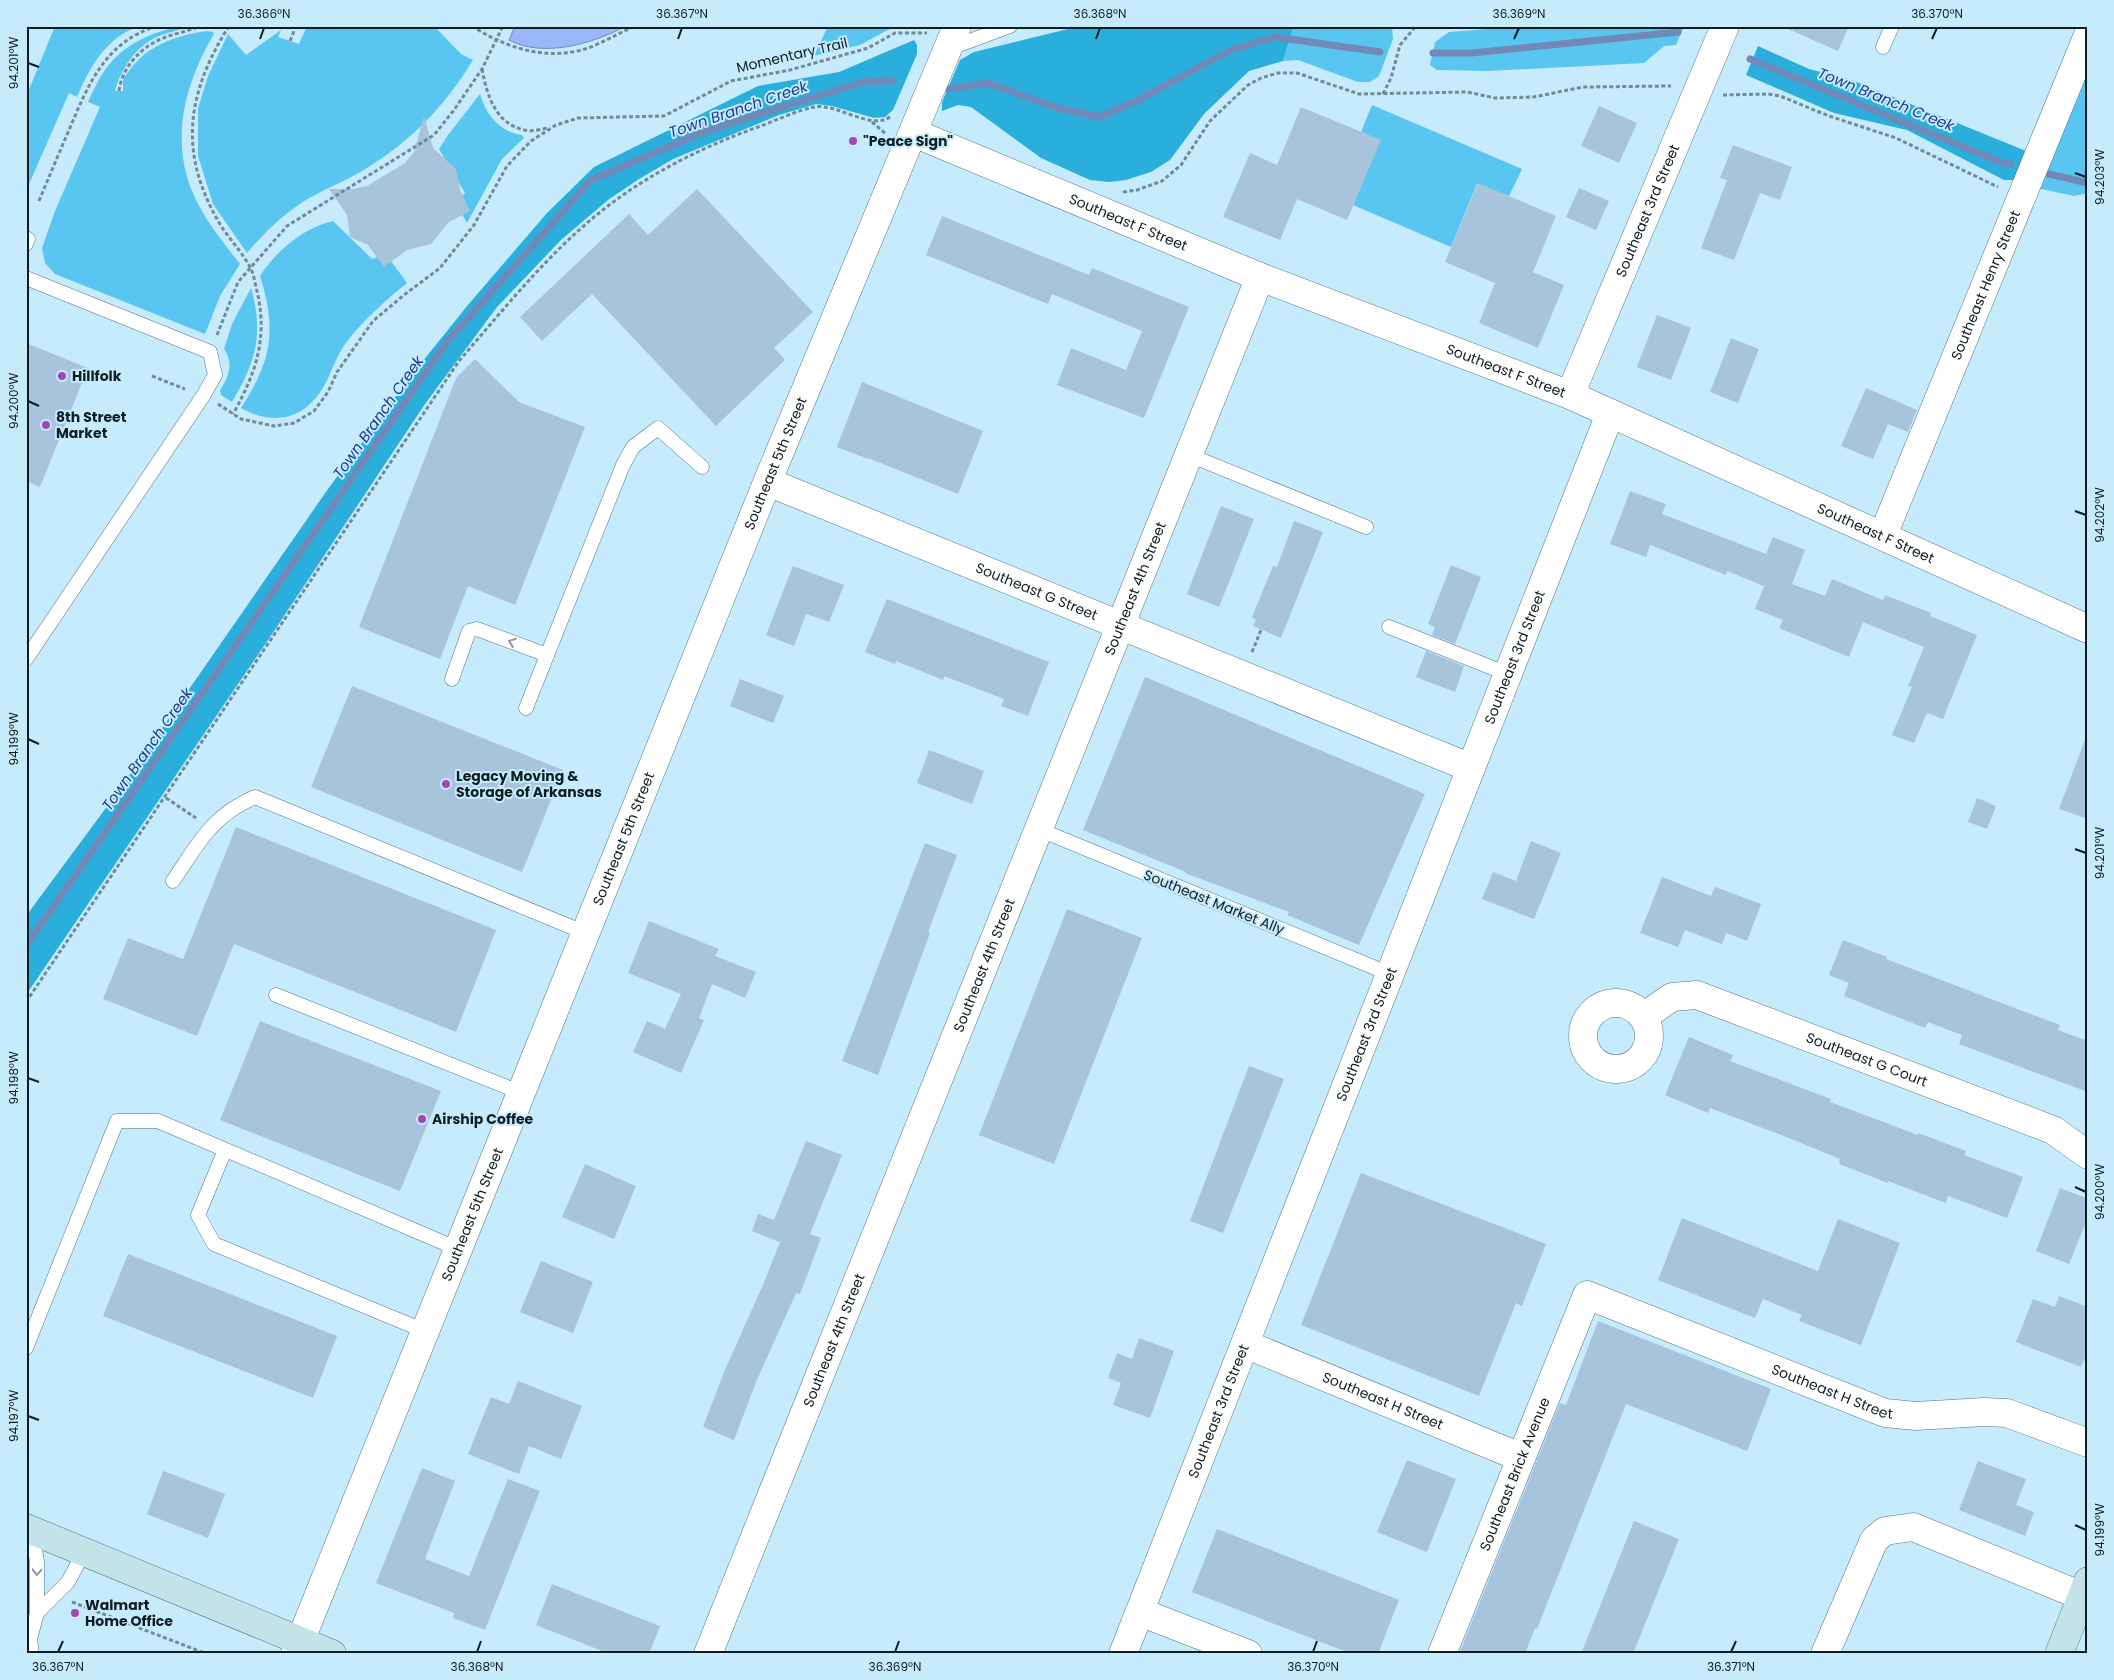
<svg xmlns="http://www.w3.org/2000/svg" width="2114" height="1680" font-family="Poppins,sans-serif">
	<style>
		.green { fill: #59c5f1 }
		.forest { fill: #2aafdd }
		.water { fill: #99b7f9; stroke: #7089b9 }
		.lines { fill: none; stroke-linecap: round; stroke-linejoin: round }
		.stream { stroke: #7089b9; stroke-width: 7 }
		.building { fill: #a8c3dc }
		.service-casing { stroke: #537584; stroke-width: 15 }
		.minor-casing { stroke: #537584; stroke-width: 29 }
		.tertiary-casing { stroke: #537584; stroke-width: 29 }
		.secondary-casing { stroke: #537584; stroke-width: 29 }
		.path { stroke: #708b96; stroke-width: 3; stroke-dasharray: 4 2.5; stroke-linecap: butt }
		.service { stroke: #fff; stroke-width: 14 }
		.minor { stroke: #fff; stroke-width: 28 }
		.tertiary { stroke: #fff; stroke-width: 28 }
		.secondary { stroke: #c2e4e9; stroke-width: 28 }
		.oneway { stroke: #93999c }
		.ticks { fill: none; stroke: #0f1d23; stroke-width: 2 }
		.poi-dot { fill: #a346b0; stroke: #c5ebfc; stroke-width: 2 }
		.labels { text-anchor: middle; dominant-baseline: central; stroke-width: 4; stroke-linejoin: round; paint-order: stroke }
		.street-label { font-size: 14px; fill: #0f1d23; stroke: #c5ebfc }
		.poi-label { font-size: 14px; font-weight: bold; fill: #0f1d23; stroke: #c5ebfc; text-anchor: start }
		.water-label { font-size: 15px; font-style: italic; fill: #1a3895; stroke: #c5ebfc }
		.neatline { fill: none; stroke: #0f1d23; stroke-width: 2 }
		.ticks-label { font-size: 12px; text-anchor: middle; fill: #0f1d23 }
	</style>
	<rect width="100%" height="100%" fill="#c5ebfc"/>
	<g class="green">
		<path d="M55,26H140C106,37 90,67 77,97L69,93L26,191V97Z"/>
		<path d="M191,26C180,30 168,32 157,37C136,46 121,69 115,91H123V80L126,75C142,51 162,41 190,34C197,33 205,30 213,32L214,34C186,81 170,137 192,191C203,218 222,241 240,264L220,296L205,334L55,274L45,263L42,248L55,211L100,107L88,102C103,69 113,53 146,37C160,31 175,26 191,26Z"/>
		<path d="M307,26H434L461,54L473,60C446,105 411,141 367,168C350,179 331,186 313,196C287,210 266,231 247,253L213,204L198,156V108L208,76L228,34L246,55L281,30L278,37L299,44Z"/>
		<path d="M828,26H895L860,45L814,56Z"/>
		<path d="M1294,26H1392L1393,39L1379,76L1370,82H1358L1298,60L1283,61Z"/>
		<path d="M1524,26H1684L1676,45L1664,46L1644,63L1488,71L1437,70L1430,65L1435,42L1449,32Z"/>
		<path d="M2088,68V193L2074,196L2037,188Z"/>
		<path d="M480,94C486,115 500,132 522,135L524,138L502,159L467,223L456,204L465,193L439,149L448,135Z"/>
		<path d="M1372,105L1522,169L1509,196L1477,184L1451,247L1353,205L1380,140L1361,132Z"/>
		<path d="M333,221L372,259L386,254L407,283C385,301 363,320 346,343C335,357 331,376 321,391C301,421 271,425 241,408C272,360 277,330 260,276C277,250 303,228 333,221Z"/>
		<path d="M251,288C264,334 256,362 232,402L221,395L220,390C229,377 234,363 224,349L232,324Z"/>
	</g>
	<g class="forest">
		<path d="M1080,26H1294L1283,61L1249,71L1204,114L1170,160L1151,172L1126,180L1109,182L1090,180L1041,158L971,107L958,105L942,111V102L960,60L974,52Z"/>
		<path d="M914,40L917,45V54L893,110L885,117L874,118L832,106L816,104L779,115L673,159L636,181L608,200L561,240L497,307L425,404L268,640L26,995V916L117,793L328,489L410,377L468,305L547,213L594,167L758,86L839,72Z"/>
		<path d="M1758,46L1809,69L1849,79L2031,153L2021,180H2004L1907,130L1834,113L1746,75Z"/>
	</g>
	<path class="water" d="M515,26H619L622,28C591,44 543,58 509,40Z"/>
	<g class="lines">
		<g class="stream">
			<path d="M1433,53H1472L1678,32"/>
			<path d="M1750,59L2000,162L2011,164"/>
			<path d="M948,89L988,83L1057,108L1100,117L1138,100L1231,50L1275,37L1380,52"/>
			<path d="M2049,174L2088,183"/>
			<path d="M26,946L447,342L591,180L706,131L863,82L892,81"/>
		</g>
	</g>
	<g class="building">
		<path d="M1781,26H1849L1838,51Z"/>
		<path d="M1599,106L1637,123L1619,163L1581,146Z"/>
		<path d="M1301,107L1381,140L1347,220L1297,199L1280,240L1223,217L1250,153L1277,165Z"/>
		<path d="M424,116L433,148L456,169L460,190L470,211L449,222L431,244L407,250L384,267L368,245L350,237L347,215L329,189H353L367,186L405,163L414,152Z"/>
		<path d="M1733,145L1792,167L1780,200L1760,193L1734,260L1701,248L1727,180L1720,178Z"/>
		<path d="M1478,183L1556,216L1533,272L1564,285L1538,348L1479,323L1495,283L1445,262Z"/>
		<path d="M1579,188L1609,201L1596,230L1566,217Z"/>
		<path d="M697,189L813,312L774,348L785,360L716,426L592,294L542,341L520,317L629,214L648,235Z"/>
		<path d="M942,216L1089,275L1092,268L1189,307L1144,418L1057,385L1071,348L1126,370L1142,331L1052,294L1048,304L926,255Z"/>
		<path d="M1657,315L1691,328L1671,380L1637,367Z"/>
		<path d="M1731,338L1759,349L1738,403L1710,392Z"/>
		<path d="M26,343L88,368L40,487L26,481Z"/>
		<path d="M475,359L519,402L585,427L515,605L468,586L440,659L359,627L456,378Z"/>
		<path d="M862,382L983,431L958,494L868,458V459L837,447Z"/>
		<path d="M1866,388L1917,410L1908,432L1888,424L1873,459L1841,446Z"/>
		<path d="M1630,491L1666,504L1662,514L1766,554L1773,537L1805,550L1792,584L1825,596L1832,579L1883,600L1885,595L1931,613L1930,616L1977,635L1943,719L1927,713L1914,743L1892,735L1912,687L1908,686L1924,647L1863,622L1849,657L1779,628L1783,620L1755,609L1764,586L1727,571L1726,575L1650,545L1646,557L1610,544Z"/>
		<path d="M1221,506L1254,519L1219,607L1187,594Z"/>
		<path d="M1294,521L1323,532L1281,638L1253,626L1256,620L1252,617L1273,566L1277,567Z"/>
		<path d="M1451,565L1481,577L1455,644L1432,635L1435,627L1428,624Z"/>
		<path d="M793,566L844,585L829,622L806,614L794,646L766,635Z"/>
		<path d="M887,599L1049,662L1028,716L1001,706L1004,699L944,676L943,680L896,661L895,664L865,652Z"/>
		<path d="M1426,651L1464,666L1455,692L1416,677Z"/>
		<path d="M1145,677L1425,794L1359,945L1287,915L1289,912L1185,873L1186,872L1083,830Z"/>
		<path d="M740,679L784,696L773,723L730,706Z"/>
		<path d="M352,686L563,770L522,872L311,787Z"/>
		<path d="M2086,737H2088V819L2059,809Z"/>
		<path d="M929,750L984,771L972,804L917,783Z"/>
		<path d="M1977,798L1996,806L1987,829L1968,822Z"/>
		<path d="M236,827L496,930L456,1032L234,944L197,1036L103,999L128,938L183,959Z"/>
		<path d="M1531,841L1561,853L1534,919L1482,899L1493,872L1516,881Z"/>
		<path d="M925,843L957,855L928,932L930,933L878,1075L842,1061Z"/>
		<path d="M1662,877L1711,896L1715,887L1761,904L1747,941L1726,933L1722,944L1685,930L1678,947L1640,933Z"/>
		<path d="M1067,909L1142,938L1054,1164L979,1135Z"/>
		<path d="M649,921L719,949L715,956L756,972L745,998L712,984L699,1018L704,1020L681,1073L633,1052L647,1021L665,1029L681,994L628,973Z"/>
		<path d="M1843,940L1887,957L1886,959L2060,1025L2058,1030L2088,1041V1092L1959,1044L1962,1035L1928,1022L1925,1028L1844,996L1849,983L1829,975Z"/>
		<path d="M260,1021L441,1091L400,1191L220,1120Z"/>
		<path d="M1689,1037L1733,1055L1730,1061L1831,1099L1830,1102L1918,1135V1133L1966,1151L1964,1155L2023,1177L2007,1218L1948,1196L1946,1203L1888,1181V1183L1839,1164L1840,1159L1784,1136L1710,1108L1708,1113L1665,1095Z"/>
		<path d="M1249,1066L1284,1079L1223,1233L1190,1221Z"/>
		<path d="M806,1141L842,1155L810,1234L821,1238L800,1294L796,1293L756,1382L734,1440L703,1427L724,1372L763,1285L780,1242L752,1231L758,1214L774,1220Z"/>
		<path d="M585,1164L636,1186L614,1239L562,1217Z"/>
		<path d="M1361,1173L1546,1244L1522,1306L1516,1303L1479,1396L1301,1325Z"/>
		<path d="M2060,1188L2088,1199V1217L2069,1264L2036,1251Z"/>
		<path d="M1682,1218L1818,1271L1838,1219L1900,1243L1861,1345L1799,1321L1802,1315L1763,1299L1755,1318L1658,1280Z"/>
		<path d="M128,1254L337,1336L313,1398L103,1316Z"/>
		<path d="M541,1261L593,1282L573,1333L520,1312Z"/>
		<path d="M2059,1296L2088,1307V1351L2081,1367L2016,1342L2033,1299L2055,1307Z"/>
		<path d="M1598,1321L1771,1389L1747,1451L1626,1404L1537,1629L1535,1628L1525,1654H1459L1560,1403L1566,1405Z"/>
		<path d="M1139,1338L1174,1351L1150,1418L1113,1405L1121,1383L1108,1378L1117,1353L1132,1359Z"/>
		<path d="M518,1381L582,1406L561,1459L529,1446L519,1474L468,1454L491,1397L509,1404Z"/>
		<path d="M1407,1460L1456,1479L1427,1552L1377,1532Z"/>
		<path d="M1978,1461L2026,1479L2016,1505L2034,1512L2025,1536L1959,1510Z"/>
		<path d="M422,1468L455,1481L425,1559L469,1576L508,1479L540,1491L485,1630L453,1618L454,1613L376,1583Z"/>
		<path d="M163,1471L225,1494L208,1538L147,1514Z"/>
		<path d="M1634,1521L1679,1539L1633,1654H1581Z"/>
		<path d="M1217,1529L1399,1600L1378,1654H1352L1192,1592Z"/>
		<path d="M552,1584L660,1626L649,1654H610L536,1625Z"/>
	</g>
	<g class="lines">
		<defs>
			<g id="service">
				<path d="M1883,47L1892,26"/>
				<path d="M948,49L1010,26"/>
				<path d="M26,238L28,239L26,244"/>
				<path d="M26,278L210,352L215,375L203,396L26,659"/>
				<path d="M1189,455L1366,527"/>
				<path d="M1389,627L1508,674"/>
				<path d="M452,679L469,631L477,629L547,655"/>
				<path d="M526,708L623,465L633,447L658,428L702,467"/>
				<path d="M1038,829L1390,974"/>
				<path d="M173,881C198,844 211,816 255,797L586,933"/>
				<path d="M276,995L522,1093"/>
				<path d="M225,1150L198,1215L214,1244L425,1331"/>
				<path d="M26,1348L117,1121H158L458,1249"/>
				<path d="M37,1613L68,1582L84,1552"/>
				<path d="M32,1654L30,1639L37,1613V1562L32,1531"/>
			</g>
			<g id="minor">
				<path id="s1" d="M914,133L1260,277L1570,395L2088,629"/>
				<path id="s2" d="M768,482L1471,768"/>
				<path id="s3" d="M1883,535L2088,35"/>
				<circle cx="1616" cy="1036" r="33"/>
				<path id="s4" d="M1643,1017L1672,997L1697,995L2053,1130L2088,1155"/>
				<path id="s5" d="M1245,1344L1520,1457"/>
				<path d="M1140,1612L1248,1654"/>
				<path id="s6" d="M708,1654L1260,277"/>
				<path id="s7" d="M1123,1654L1610,414"/>
				<path id="s8" d="M1442,1654L1587,1295L1885,1413L1916,1416L1984,1412L2007,1413L2088,1443"/>
				<path d="M1825,1654L1874,1540L1885,1531L1913,1527L2082,1596"/>
			</g>
			<g id="tertiary">
				<path id="s9" d="M1570,395L1725,26"/>
				<path id="s10" d="M295,1654L764,490L957,26"/>
			</g>
			<g id="secondary">
				<path d="M26,1528L332,1654"/>
				<path d="M2059,1654L2088,1581"/>
			</g>
		</defs>
		<use href="#service" class="service-casing"/>
		<use href="#minor" class="minor-casing"/>
		<use href="#tertiary" class="tertiary-casing"/>
		<use href="#secondary" class="secondary-casing"/>
		<g class="path">
			<path d="M229,26C188,91 178,150 217,219C226,236 242,251 251,269C254,275 255,284 257,291C268,338 256,373 233,414"/>
			<path d="M472,26C507,49 552,63 593,46C608,40 621,32 635,26"/>
			<path d="M290,41L296,26"/>
			<path d="M482,69C487,95 495,123 524,130C532,132 541,129 548,128"/>
			<path d="M119,91C122,66 143,45 166,37C177,33 189,31 200,26"/>
			<path d="M1383,94L1391,78L1400,45L1416,26"/>
			<path d="M1723,95L1768,94L1780,96L1829,116L1896,138L1998,187"/>
			<path d="M872,122L886,134"/>
			<path d="M1123,192L1137,190L1162,181L1181,165L1210,121L1248,85L1261,78L1278,73H1297L1359,94L1467,92L1495,98L1534,97L1583,87L1671,86"/>
			<path d="M39,201C49,177 59,153 69,130C89,83 105,42 157,26"/>
			<path d="M217,335L238,282L287,226L434,135L454,110L482,69L503,26"/>
			<path d="M152,376L185,389"/>
			<path d="M218,404L241,419L274,426L294,423L314,411L328,392L337,372L373,321L404,295L440,268L474,225L507,166L531,141L556,125L578,118L664,116L731,81L790,70L868,48L895,33H927"/>
			<path d="M1252,652L1261,630"/>
			<path d="M166,798L196,818"/>
			<path d="M26,1002L459,361C503,310 547,255 599,213C646,175 702,147 758,127C775,121 797,110 815,107C837,103 873,132 891,116"/>
			<path d="M72,1602L207,1654"/>
		</g>
		<use href="#service" class="service"/>
		<use href="#minor" class="minor"/>
		<use href="#tertiary" class="tertiary"/>
		<use href="#secondary" class="secondary"/>
	</g>
	<defs><path id="oneway-chevron" d="M-2-3.5L2.5 0L-2 3.5" fill="none" stroke-width="1.6" stroke-linecap="round" stroke-linejoin="round" transform="scale(1.25)"/></defs>
	<g class="oneway">
		<use href="#oneway-chevron" transform="translate(512 642) rotate(-159)"/>
		<use href="#oneway-chevron" transform="translate(37 1572) rotate(91)"/>
	</g>
	<path class="ticks" d="M260,39L264,28M678,39L682,28M1096,39L1100,28M1514,39L1519,28M1932,39L1937,28M28,63L39,67M2075,173L2086,177M28,401L39,406M2075,511L2086,515M28,739L39,744M2075,849L2086,853M28,1078L39,1082M2075,1187L2086,1192M28,1416L39,1420M2075,1525L2086,1530M58,1652L63,1641M477,1652L481,1641M895,1652L899,1641M1313,1652L1317,1641M1731,1652L1736,1641"/>
	<g class="poi-dot">
		<circle cx="853" cy="141" r="5"/>
		<circle cx="62" cy="376" r="5"/>
		<circle cx="46" cy="425" r="5"/>
		<circle cx="446" cy="784" r="5"/>
		<circle cx="422" cy="1119" r="5"/>
		<circle cx="75" cy="1613" r="5"/>
	</g>
	<g class="labels">
		<g class="street-label">
			<text transform="translate(792 55) rotate(-13)">Momentary Trail</text>
			<text stroke="none"><textPath href="#s9" startOffset="200">Southeast 3rd Street</textPath></text>
			<text stroke="none"><textPath href="#s1" startOffset="232">Southeast F Street</textPath></text>
			<text stroke="none"><textPath href="#s3" startOffset="270">Southeast Henry Street</textPath></text>
			<text stroke="none"><textPath href="#s1" startOffset="638">Southeast F Street</textPath></text>
			<text stroke="none"><textPath href="#s10" startOffset="1284">Southeast 5th Street</textPath></text>
			<text stroke="none"><textPath href="#s1" startOffset="1042">Southeast F Street</textPath></text>
			<text stroke="none"><textPath href="#s6" startOffset="1148">Southeast 4th Street</textPath></text>
			<text stroke="none"><textPath href="#s2" startOffset="290">Southeast G Street</textPath></text>
			<text stroke="none"><textPath href="#s7" startOffset="1071">Southeast 3rd Street</textPath></text>
			<text stroke="none"><textPath href="#s10" startOffset="879">Southeast 5th Street</textPath></text>
			<text transform="translate(1214 902) rotate(22)">Southeast Market Ally</text>
			<text stroke="none"><textPath href="#s6" startOffset="742">Southeast 4th Street</textPath></text>
			<text stroke="none"><textPath href="#s7" startOffset="666">Southeast 3rd Street</textPath></text>
			<text stroke="none"><textPath href="#s4" startOffset="242">Southeast G Court</textPath></text>
			<text stroke="none"><textPath href="#s10" startOffset="474">Southeast 5th Street</textPath></text>
			<text stroke="none"><textPath href="#s6" startOffset="338">Southeast 4th Street</textPath></text>
			<text stroke="none"><textPath href="#s8" startOffset="651">Southeast H Street</textPath></text>
			<text stroke="none"><textPath href="#s5" startOffset="149">Southeast H Street</textPath></text>
			<text stroke="none"><textPath href="#s7" startOffset="261">Southeast 3rd Street</textPath></text>
			<text stroke="none"><textPath href="#s8" startOffset="194">Southeast Brick Avenue</textPath></text>
		</g>
		<g class="poi-label">
			<text x="863" y="141">"Peace Sign"</text>
			<text x="72" y="376">Hillfolk</text>
			<text x="56" y="417">8th Street<tspan x="56" dy="16">Market</tspan></text>
			<text x="456" y="776">Legacy Moving &amp;<tspan x="456" dy="16">Storage of Arkansas</tspan></text>
			<text x="432" y="1119">Airship Coffee</text>
			<text x="85" y="1605">Walmart<tspan x="85" dy="16">Home Office</tspan></text>
		</g>
		<g class="water-label">
			<text transform="translate(1886 99) rotate(22)">Town Branch Creek</text>
			<text transform="translate(738 109) rotate(-19)">Town Branch Creek</text>
			<text transform="translate(378 417) rotate(-55)">Town Branch Creek</text>
			<text transform="translate(147 749) rotate(-55)">Town Branch Creek</text>
		</g>
	</g>
	<rect width="2114" height="1680" fill="none" stroke="#c5ebfc" stroke-width="55"/>
	<rect x="28" y="28" width="2058" height="1624" class="neatline"/>
	<g class="ticks-label">
		<text x="264" y="18">36.366°N</text>
		<text x="682" y="18">36.367°N</text>
		<text x="1100" y="18">36.368°N</text>
		<text x="1519" y="18">36.369°N</text>
		<text x="1937" y="18">36.370°N</text>
		<text transform="translate(14 63) rotate(-90)" y="4">94.201°W</text>
		<text transform="translate(2100 177) rotate(-90)" y="4">94.203°W</text>
		<text transform="translate(14 401) rotate(-90)" y="4">94.200°W</text>
		<text transform="translate(2100 515) rotate(-90)" y="4">94.202°W</text>
		<text transform="translate(14 739) rotate(-90)" y="4">94.199°W</text>
		<text transform="translate(2100 853) rotate(-90)" y="4">94.201°W</text>
		<text transform="translate(14 1078) rotate(-90)" y="4">94.198°W</text>
		<text transform="translate(2100 1192) rotate(-90)" y="4">94.200°W</text>
		<text transform="translate(14 1416) rotate(-90)" y="4">94.197°W</text>
		<text transform="translate(2100 1530) rotate(-90)" y="4">94.199°W</text>
		<text x="58" y="1671">36.367°N</text>
		<text x="477" y="1671">36.368°N</text>
		<text x="895" y="1671">36.369°N</text>
		<text x="1313" y="1671">36.370°N</text>
		<text x="1731" y="1671">36.371°N</text>
	</g>
</svg>
